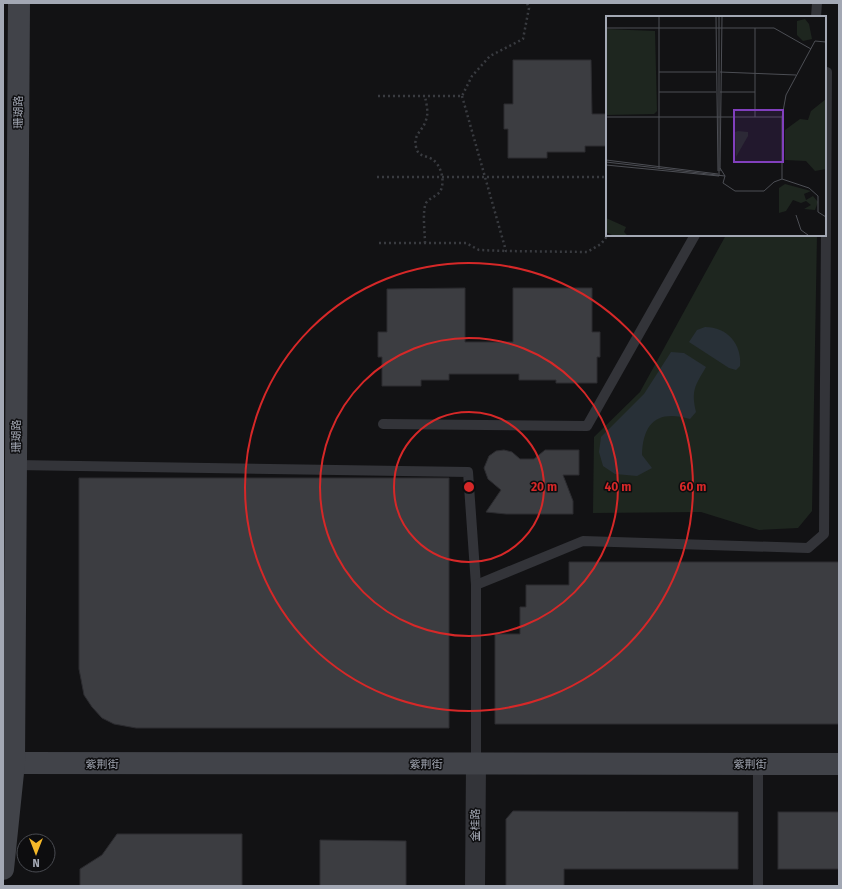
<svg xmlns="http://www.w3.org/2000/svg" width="842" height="889" font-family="'Fira Sans','Noto Sans SC',sans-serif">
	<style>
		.green { fill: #1e261f }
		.water { fill: #283037 }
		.building { fill: #3c3d41; stroke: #2c2c30 }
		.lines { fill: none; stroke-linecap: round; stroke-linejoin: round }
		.path { stroke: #393b40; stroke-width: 2.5; stroke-dasharray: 2 3; stroke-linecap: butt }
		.lane { stroke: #333439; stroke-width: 10 }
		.street { stroke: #333439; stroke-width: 20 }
		.secondary { stroke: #414349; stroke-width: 22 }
		.ring { fill: none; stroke: #d62828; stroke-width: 2 }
		.labels { text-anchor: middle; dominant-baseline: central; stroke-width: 3; stroke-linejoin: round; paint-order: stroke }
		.street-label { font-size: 11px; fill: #a3a8b4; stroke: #0d0d0f }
		.inset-road { fill: none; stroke: #4c4e54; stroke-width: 1 }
		.view { fill: #813fbd; fill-opacity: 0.15; stroke: #813fbd; stroke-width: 2 }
		.inset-edge { fill: none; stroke: #a3a8b4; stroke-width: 2 }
		.centre { fill: #d62828; stroke: #0d0d0f; stroke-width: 2 }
		.ring-label { font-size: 12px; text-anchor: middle; font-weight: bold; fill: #d62828; stroke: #0d0d0f; stroke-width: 3; stroke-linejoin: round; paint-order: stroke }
	</style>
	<rect width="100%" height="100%" fill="#121214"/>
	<path class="green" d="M726,235H817L812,511L798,528L759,530L701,512L593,513L594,437L640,392Z"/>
	<g class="water">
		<path d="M705,327C727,327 742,344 740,366L736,370L729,368L689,342L697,330Z"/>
		<path d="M671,352L684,353L706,367C695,386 691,390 696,412L690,419C658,410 643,422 642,455L652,468L637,476L615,474L603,466L599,452L601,437L644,394Z"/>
	</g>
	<g class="building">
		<path d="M513,60H591L592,114H607L606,146H585V152H547V158H508V129H504V104H513Z"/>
		<path d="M465,288V342H513V288H592V332H600V357H597V383H556V380H519V374H449V380H421V386H382V357H378V332H387V289Z"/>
		<path d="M504,450L512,452L520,459H534L545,450H579V475H563L573,501V514H506L486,512L501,490L488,479L484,468L489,456L496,451Z"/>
		<path d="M79,478H449V728H136L114,724L102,718L92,707L84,695L79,669Z"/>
		<path d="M569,562H839V724H495V634H520V607H526V585H569Z"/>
		<path d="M513,811L738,812V869H564V886H506V819Z"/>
		<rect x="778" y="812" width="61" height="57"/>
		<path d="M117,834H242V886H80V869L102,855Z"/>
		<path d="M320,840L406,841V886H320Z"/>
	</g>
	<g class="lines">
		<g class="path">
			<path d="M378,96H462L472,76L490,56L523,39L529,8L527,3"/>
			<path d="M462,96L506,251L587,252L601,244L608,235"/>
			<path d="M377,177H607"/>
			<path d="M379,243H466L479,250L506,251"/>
			<path d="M425,243C425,234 422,211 426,203C431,196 441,196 442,186C444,177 440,164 432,159C425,155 418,157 416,147C413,134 423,131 426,120C429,112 426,103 425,96"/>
		</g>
		<g class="lane">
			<path d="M816,17L817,3"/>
			<path d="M383,424L587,426L695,235"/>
			<path d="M15,465L468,472L476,585"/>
			<path d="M476,764V585L583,541L808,548L824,534L827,72"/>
			<path d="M758,886V764"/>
		</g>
		<path class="street" d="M475,886L476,764"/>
		<g class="secondary">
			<path d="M14,763L839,764"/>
			<path d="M3,869L14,763L19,3"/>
		</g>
	</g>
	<g class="ring">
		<circle cx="469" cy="487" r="75"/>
		<circle cx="469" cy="487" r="149"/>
		<circle cx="469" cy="487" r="224"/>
	</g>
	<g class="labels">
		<g class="street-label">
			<text transform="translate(18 112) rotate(-90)">珊瑚路</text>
			<text transform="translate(16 436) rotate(-90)">珊瑚路</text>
			<text x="102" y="764">紫荆街</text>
			<text x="426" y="764">紫荆街</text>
			<text x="750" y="764">紫荆街</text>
			<text transform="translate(475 825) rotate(-90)">金桂路</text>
		</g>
	</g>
	<g transform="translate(606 16)">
		<rect width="220" height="220" fill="#121214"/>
		<path d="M199,3L203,8L206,23L197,25L191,19V5ZM0,13L49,15L51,95L48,98L0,99ZM220,83V153L209,155L200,145L179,144V114L194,103L202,104L205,95ZM132,115L142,116V120L130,141L129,116ZM179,168L205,175L198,178L200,184L207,180L212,186L209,194L198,193L205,189L200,185L195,187L187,184L180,195L173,197V172ZM0,202L20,211L18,216L21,219H6L0,216Z" fill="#1e261f"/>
		<path class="inset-road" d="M110,1L112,155M0,12H168L205,33M53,56H110M114,56L190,59M53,76H110M114,76H149M0,101H176M149,101V12M0,144L112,158M0,146L119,160M0,149L113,160V1M114,152L119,160L117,167L129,175H158L168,166L176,163L203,172L212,180V196L220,201M53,153V1M114,155L116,1M176,163V101L180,79L209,25L220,26M190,199L195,214L202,219"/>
		<path class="view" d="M128,94H177V146H128Z"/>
		<rect width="220" height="220" class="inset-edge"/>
	</g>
	<circle cx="469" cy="487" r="6" class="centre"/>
	<g class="ring-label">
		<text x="544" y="491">20 m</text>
		<text x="618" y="491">40 m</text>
		<text x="693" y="491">60 m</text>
	</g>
	<rect width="842" height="889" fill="none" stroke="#a3a8b4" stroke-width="8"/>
	<g transform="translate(36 853) rotate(180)"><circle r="19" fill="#0d0d0f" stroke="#494b51"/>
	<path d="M0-3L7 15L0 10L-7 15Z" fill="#f4b829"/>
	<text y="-6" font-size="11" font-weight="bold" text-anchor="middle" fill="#a3a8b4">N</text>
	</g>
</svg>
